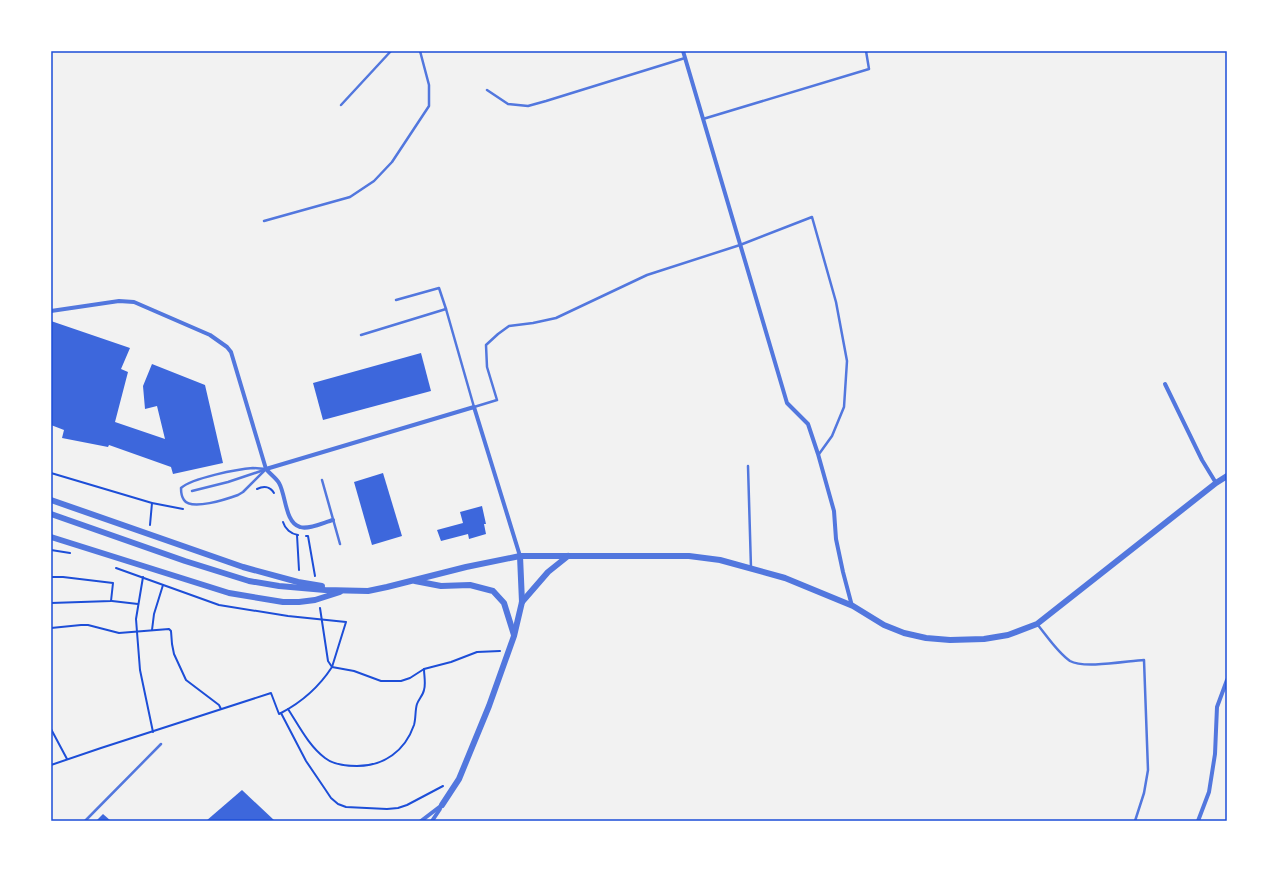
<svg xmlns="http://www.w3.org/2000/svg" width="1278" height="872" font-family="'Times New Roman',serif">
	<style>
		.building { fill: #3d67dc }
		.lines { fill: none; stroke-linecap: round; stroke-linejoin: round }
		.path { stroke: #1d4ed8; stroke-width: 2 }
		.service { stroke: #5277de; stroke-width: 2.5 }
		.minor { stroke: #5277de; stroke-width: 4 }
		.tertiary { stroke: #5277de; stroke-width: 6 }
		.neatline { fill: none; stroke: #1d4ed8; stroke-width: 1.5 }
	</style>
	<rect width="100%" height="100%" fill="#f2f2f2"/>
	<g class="building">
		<path d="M51,321L130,348L121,369L128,372L115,422L165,439L157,406L145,409L143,386L152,364L205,385L223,463L173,474L171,467L109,445L108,447L62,438L64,430L51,425Z"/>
		<path d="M421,353L431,391L323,420L313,383Z"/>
		<path d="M383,473L402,536L372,545L354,482Z"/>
		<path d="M482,506L486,524H484L486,534L469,539L468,534L441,541L437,530L463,523L460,512Z"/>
		<path d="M242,790L275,821H206Z"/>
		<path d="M103,814L111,821H96Z"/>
	</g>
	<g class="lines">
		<g class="path">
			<path d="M51,473L152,503L183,509"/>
			<path d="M257,489C263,486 270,486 274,493"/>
			<path d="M283,522C285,529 291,534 298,535"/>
			<path d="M150,525L152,503"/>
			<path d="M297,535L299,570"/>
			<path d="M306,536H308L315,576"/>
			<path d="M51,550L70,553"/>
			<path d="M51,577H63L113,583L111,601L51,603"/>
			<path d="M143,577L136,619L137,632L140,670L153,732"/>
			<path d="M112,601L138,604"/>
			<path d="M320,608L328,661L332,667L354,671L381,681H401L410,678L424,669L451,662L477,652L500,651"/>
			<path d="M51,628L81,625H88L119,633L169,629L171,631L172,644L174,654L186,680L219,705L221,709"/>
			<path d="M152,630L154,614L163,585"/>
			<path d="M288,709C299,726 309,746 325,758C334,765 346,766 357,766C384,766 405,751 414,725C416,718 415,710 417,704C419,699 423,695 424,690C426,684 424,675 424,669"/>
			<path d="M281,713L306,761L325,789L331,798L338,804L346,807L387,809L398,808L407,805L443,786"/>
			<path d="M51,729L67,759"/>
			<path d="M51,765L101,748L271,693L279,714L281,713C302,702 319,687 332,667L346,622L288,616L219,605L116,568"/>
		</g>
		<g class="service">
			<path d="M487,90L508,104L528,106L546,101L685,58"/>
			<path d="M341,105L391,51"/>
			<path d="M703,119L869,69L866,51"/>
			<path d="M264,221L350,197L374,181L392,162L429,106V85L420,51"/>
			<path d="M396,300L439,288L446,309"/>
			<path d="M361,335L446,309L474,407L497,400L487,367L486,345L498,334L509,326L533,323L556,318L647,275L740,245L812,217L836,302L847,361L844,407L832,436L819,454"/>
			<path d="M748,466L751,568"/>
			<path d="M253,468L266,469L243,492L238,495C227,499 191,511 184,500C181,496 181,492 181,488C192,478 238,469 253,468Z"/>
			<path d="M322,480L340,544"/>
			<path d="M192,491L228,482L264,470"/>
			<path d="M1037,624C1047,636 1057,652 1070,661C1084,669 1127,661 1144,660L1148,770L1144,793L1135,821"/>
			<path d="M85,821L161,744"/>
		</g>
		<g class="minor">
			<path d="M683,51L787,403L808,424L818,454L834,511L836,539L843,572L852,606"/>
			<path d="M51,311L119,301L134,302L210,335L227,347L231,352L266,469L474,407L520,556"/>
			<path d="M1165,384L1202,460L1216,483"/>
			<path d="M266,469C270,474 276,478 279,483C286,495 285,523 300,527C308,530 325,522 333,520"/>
			<path d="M421,821L442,805"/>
			<path d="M432,821L440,809"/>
			<path d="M1198,821L1209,792L1215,754L1217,707L1227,680"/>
		</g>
		<g class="tertiary">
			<path d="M51,500L243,567L298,582L322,586"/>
			<path d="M51,514L185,561L249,581L279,586L325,590L368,591L387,587L466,567L520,556H689L720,560L785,578L853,606L884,625L904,633L926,638L950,640L984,639L1008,635L1037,624L1216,483L1227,476"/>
			<path d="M51,537L229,593L283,602H299L315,600L340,592"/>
			<path d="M415,581L441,586L470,585L493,591L504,603L514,635"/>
			<path d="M522,602L548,572L568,556"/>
			<path d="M442,805L459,779L489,706L514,636L522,602L520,556"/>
		</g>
	</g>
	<rect width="1278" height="872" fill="none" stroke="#ffffff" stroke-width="104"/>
	<rect x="52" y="52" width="1174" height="768" class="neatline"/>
</svg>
